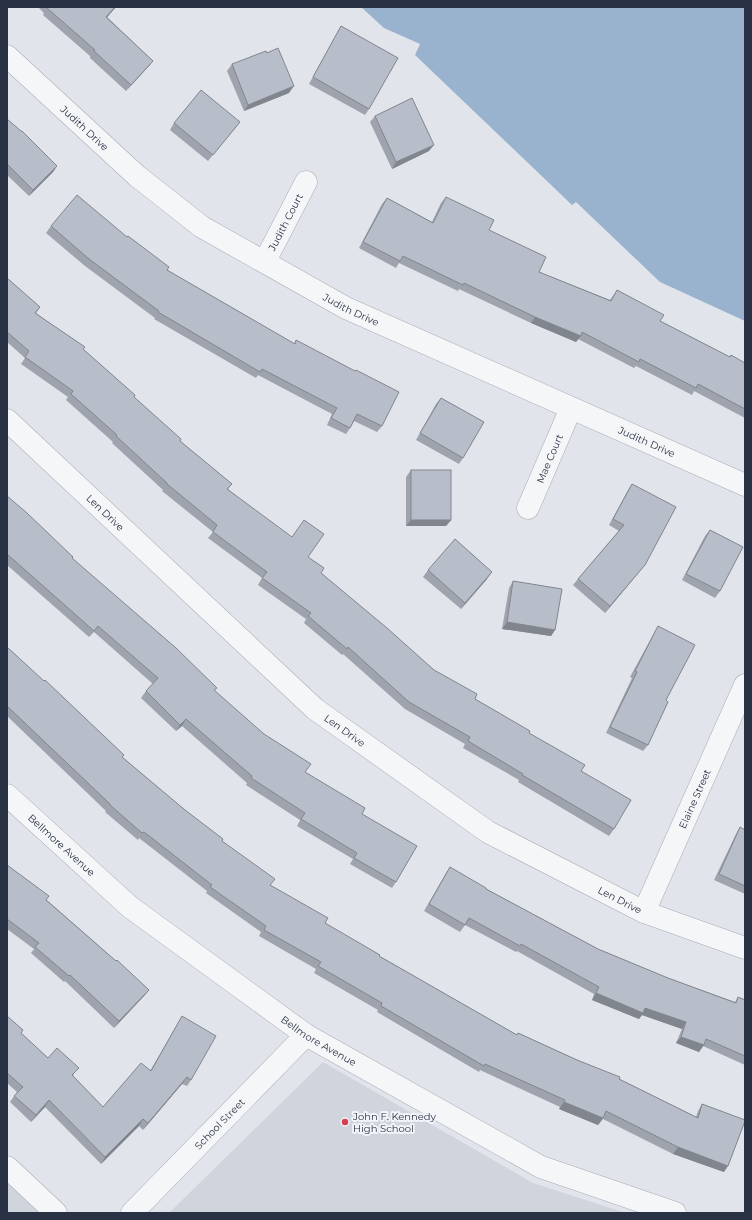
<svg xmlns="http://www.w3.org/2000/svg" width="752" height="1220" font-family="Montserrat,sans-serif">
	<style>
		.built { fill: #cfd4dd }
		.water { fill: #99b2cd }
		.lines { fill: none; stroke-linecap: round; stroke-linejoin: round }
		.minor-casing { stroke: #a6acb6; stroke-width: 23 }
		.minor { stroke: #f4f6f8; stroke-width: 22 }
		.wall { fill: #9ea3ad }
		.shaded-wall { fill: #81858d }
		.building { fill: #b8bec9; stroke: #81858d }
		.poi-dot { fill: #d83e54; stroke: #f1f4f8; stroke-width: 1.5 }
		.labels { text-anchor: middle; dominant-baseline: central; stroke-width: 4; stroke-linejoin: round; paint-order: stroke }
		.street-label { font-size: 10px; fill: #283244; stroke: #f1f4f8 }
		.poi-label { font-size: 10px; fill: #283244; stroke: #f1f4f8; text-anchor: start }
	</style>
	<rect width="100%" height="100%" fill="#e1e5eb"/>
	<g class="built">
		<path d="M323,1062L533,1183L626,1213H169Z"/>
		<path d="M7,1182L42,1213H7Z"/>
	</g>
	<path class="water" d="M361,7H745V321L660,282L576,202L572,205L415,55L420,44L384,28Z"/>
	<g class="lines">
		<defs>
			<g id="minor">
				<path id="s1" d="M7,56L137,176L202,227L346,308L745,485"/>
				<path id="s2" d="M265,261L306,182"/>
				<path id="s3" d="M7,420L315,709L488,832L644,912L745,948"/>
				<path id="s4" d="M528,508L571,408"/>
				<path id="s5" d="M7,795L130,907L306,1035L541,1167L675,1213"/>
				<path id="s6" d="M644,912L745,685"/>
				<path d="M7,1167L56,1213"/>
				<path id="s7" d="M132,1213L306,1035"/>
			</g>
		</defs>
		<use href="#minor" class="minor-casing"/>
		<use href="#minor" class="minor"/>
	</g>
	<g class="wall">
		<path d="M38,7H116L107,17L153,61L148,67L126,91L90,58V56L43,15L44,13Z"/>
		<path d="M341,26L369,109L365,115L309,84L337,33Z"/>
		<path d="M232,64L289,93L244,111L227,71Z"/>
		<path d="M375,116L429,151L392,169L370,122Z"/>
		<path d="M7,119L57,166L53,172L29,196L7,175Z"/>
		<path d="M174,123L235,128L208,161L170,130Z"/>
		<path d="M446,197L489,230L539,272L610,300L617,290L660,321L730,357L745,363V418L694,391L692,395L636,366L634,368L578,339L576,342L531,323L459,289L458,291L399,263L396,268L359,248L382,204L387,198L432,222L441,203Z"/>
		<path d="M51,226L127,237L167,270L294,344L296,340L382,426L377,432L354,421L350,428L346,434L327,425L332,414L258,375L256,378L154,319L155,318L85,266L46,233Z"/>
		<path d="M7,278L40,307L36,313L83,349L134,397L180,441L232,484L228,489L308,557L321,573L434,670L475,699L529,733L581,771L614,829L609,836L518,782L519,780L463,748L465,744L405,709L343,654L342,655L304,623L306,619L258,585L262,578L208,538L213,532L162,491L163,490L112,443L113,442L66,400L68,397L21,364L25,358L7,342Z"/>
		<path d="M441,398L463,458L459,464L416,440L436,404Z"/>
		<path d="M411,470L451,520L446,526H406V477Z"/>
		<path d="M632,484L640,571L605,613L573,585L578,579L619,531L609,525L628,490Z"/>
		<path d="M7,496L72,558L215,691L305,772L362,814L396,882L392,888L350,864L353,859L297,826L300,820L246,785L247,783L182,726L176,731L141,698L146,691L153,684L94,632L89,637L7,565Z"/>
		<path d="M710,530L720,591L715,598L682,580L705,536Z"/>
		<path d="M428,570L487,579L461,609L423,577Z"/>
		<path d="M513,581L555,630L551,636L502,629L509,588Z"/>
		<path d="M658,626L666,700L648,745L643,751L606,733L632,678L630,677L654,633Z"/>
		<path d="M7,647L123,758L222,841L270,885L325,923L379,956L517,1035L518,1033L619,1079L696,1117L698,1111L702,1104L724,1172L673,1154L603,1119L598,1125L559,1109L560,1107L480,1070L479,1072L377,1012L378,1010L314,973L316,969L259,936L261,932L206,893L207,891L139,838L138,840L105,812L106,811L7,716Z"/>
		<path d="M740,827L745,830V894L714,880L736,834Z"/>
		<path d="M7,865L149,990L144,996L114,1028L65,981L64,982L31,953L34,949L7,929Z"/>
		<path d="M450,867L486,889L598,949L668,978L735,1002L738,997L745,1000V1065L703,1046L699,1052L676,1043L682,1029L642,1015L639,1019L592,1000L594,994L517,951L516,952L465,925L460,932L424,911L446,873Z"/>
		<path d="M7,1016L21,1033L48,1058L74,1074L73,1076L103,1107L150,1071L178,1023L182,1016L191,1080L187,1086L182,1084L143,1130L139,1126L101,1164L45,1107L31,1122L10,1102L17,1092L7,1083Z"/>
	</g>
	<g class="shaded-wall">
		<path d="M115,7H116L102,23L106,17Z"/>
		<path d="M153,61L148,67L126,91L131,85Z"/>
		<path d="M294,86L289,93L244,111L248,105Z"/>
		<path d="M434,145L429,151L392,169L396,162Z"/>
		<path d="M57,166L53,172L29,196L33,190Z"/>
		<path d="M535,317L581,336L576,342L531,323Z"/>
		<path d="M411,520H451L446,526H406Z"/>
		<path d="M645,565L605,613L610,606Z"/>
		<path d="M492,572L487,579L461,609L465,603Z"/>
		<path d="M507,622L555,630L551,636L502,629Z"/>
		<path d="M186,719L182,726L176,731L180,725Z"/>
		<path d="M149,990L144,996L114,1028L119,1021Z"/>
		<path d="M596,993L645,1008L686,1022L682,1029L642,1015L639,1019L592,1000Z"/>
		<path d="M681,1037L704,1045L699,1052L676,1043Z"/>
		<path d="M187,1077L182,1084L143,1130L148,1123Z"/>
		<path d="M49,1100L45,1107L31,1122L36,1115Z"/>
		<path d="M564,1102L603,1118L598,1125L559,1109Z"/>
		<path d="M143,1119L139,1126L101,1164L105,1157Z"/>
		<path d="M678,1147L728,1166L724,1172L673,1154Z"/>
	</g>
	<g class="building">
		<path d="M48,7H115L106,17L153,61L131,85L94,51L95,50L47,8Z"/>
		<path d="M341,26L398,58L369,109L313,77Z"/>
		<path d="M278,48L294,86L248,105L232,64L266,51L267,53Z"/>
		<path d="M201,90L240,122L213,155L174,123Z"/>
		<path d="M412,98L434,145L396,162L375,116Z"/>
		<path d="M7,119L21,131H22L57,166L33,190L7,164Z"/>
		<path d="M77,195L127,237L128,236L169,267L167,270L295,344L296,340L355,371L356,370L399,392L382,426L357,414L350,428L331,418L337,408L262,369L260,372L158,312L159,311L89,259L51,226Z"/>
		<path d="M446,197L494,220L489,230L546,257L539,272L611,301L617,290L664,315L660,321L730,357L731,355L745,363V409L698,384L696,388L640,359L639,362L582,332L581,336L535,317L464,283L463,285L403,256L400,261L363,242L387,198L433,223Z"/>
		<path d="M7,278L40,307L35,313L85,347L83,349L135,395L134,397L181,439L180,441L232,484L227,489L292,537L304,520L324,534L308,557L324,568L321,573L387,628L434,670L477,694L475,699L530,731L529,733L585,765L581,771L631,800L614,829L522,775L523,774L468,741L470,737L409,702L348,647L347,649L308,616L311,613L262,578L267,572L213,532L217,525L167,484V483L116,436L117,435L71,394L73,391L25,357L29,351L7,332Z"/>
		<path d="M441,398L484,422L463,458L420,433Z"/>
		<rect x="411" y="470" width="40" height="50"/>
		<path d="M632,484L676,507L645,565L610,606L578,579L624,525L613,519Z"/>
		<path d="M7,496L27,513L73,557L72,558L176,648L217,688L214,690L264,734L311,764L305,772L365,808L362,814L417,846L396,882L354,858L357,853L301,819L305,813L251,778L252,776L186,719L180,725L146,691L158,678L98,626L94,631L7,554Z"/>
		<path d="M710,530L743,547L720,591L686,574Z"/>
		<path d="M455,539L492,572L465,603L428,570Z"/>
		<path d="M513,581L562,589L555,630L507,622Z"/>
		<path d="M658,626L695,645L666,700L668,702L648,745L610,727L637,672L635,671Z"/>
		<path d="M7,647L44,681L45,680L124,755L122,757L185,810L223,839L222,841L275,879L270,885L328,918L325,923L380,955L379,956L517,1035L518,1033L577,1060L620,1077L619,1079L698,1118L702,1104L745,1120V1121L728,1166L678,1147L606,1111L603,1118L564,1102L565,1100L485,1064L484,1066L381,1006L382,1003L318,966L321,962L264,930L266,926L210,887L212,885L144,832L142,833L110,805V804L7,706Z"/>
		<path d="M740,827L745,830V886L719,874Z"/>
		<path d="M7,865L49,896L46,900L116,961L117,960L149,990L119,1021L70,975L69,976L35,947L39,943L7,919Z"/>
		<path d="M450,867L486,888V889L598,949L668,978L736,1003L738,997L745,1000V1056L706,1039L704,1045L681,1037L686,1022L645,1008L643,1013L596,993L599,987L521,944L520,946L469,918L465,925L429,904Z"/>
		<path d="M7,1016L23,1030L21,1033L48,1058L57,1048L79,1068L72,1075L103,1107L141,1063L151,1071L182,1016L216,1036L191,1080L187,1077L148,1123L143,1119L105,1157L49,1100L36,1115L14,1096L23,1087L7,1073Z"/>
	</g>
	<circle class="poi-dot" cx="345" cy="1122" r="4"/>
	<g class="labels">
		<g class="street-label">
			<text stroke="none"><textPath href="#s1" startOffset="106">Judith Drive</textPath></text>
			<text stroke="none"><textPath href="#s2" startOffset="44">Judith Court</textPath></text>
			<text stroke="none"><textPath href="#s1" startOffset="430">Judith Drive</textPath></text>
			<text stroke="none"><textPath href="#s1" startOffset="754">Judith Drive</textPath></text>
			<text stroke="none"><textPath href="#s4" startOffset="54">Mae Court</textPath></text>
			<text stroke="none"><textPath href="#s3" startOffset="135">Len Drive</textPath></text>
			<text stroke="none"><textPath href="#s3" startOffset="459">Len Drive</textPath></text>
			<text stroke="none"><textPath href="#s6" startOffset="124">Elaine Street</textPath></text>
			<text stroke="none"><textPath href="#s5" startOffset="74">Bellmore Avenue</textPath></text>
			<text stroke="none"><textPath href="#s3" startOffset="783">Len Drive</textPath></text>
			<text stroke="none"><textPath href="#s5" startOffset="398">Bellmore Avenue</textPath></text>
			<text stroke="none"><textPath href="#s7" startOffset="125">School Street</textPath></text>
		</g>
		<g class="poi-label">
			<text x="353" y="1116">John F. Kennedy<tspan x="353" dy="12">High School</tspan></text>
		</g>
	</g>
	<rect width="752" height="1220" fill="none" stroke="#283244" stroke-width="16"/>
</svg>
